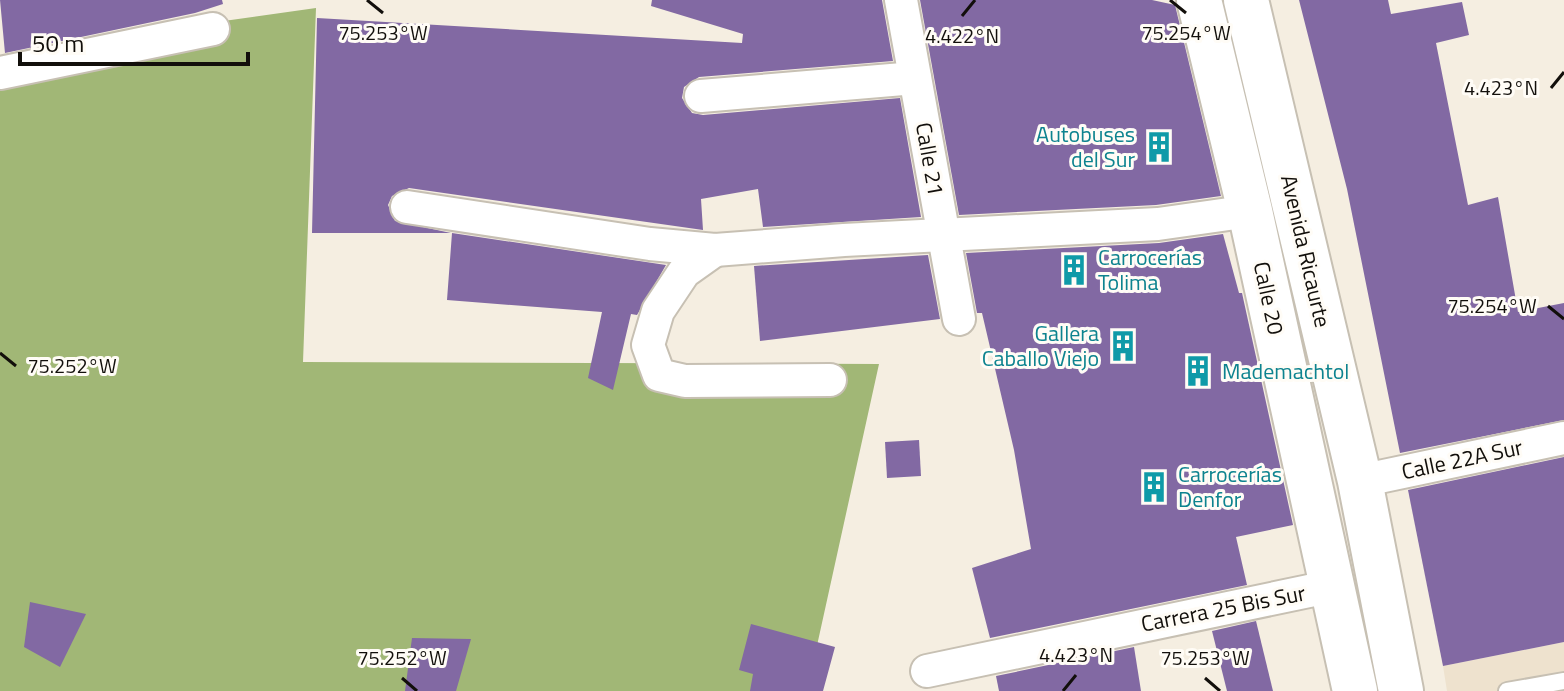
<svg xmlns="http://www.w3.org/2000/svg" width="1564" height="691" font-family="'Titillium Web',sans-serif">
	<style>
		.built { fill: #eee2ce }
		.forest { fill: #a1b776 }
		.building { fill: #8269a3 }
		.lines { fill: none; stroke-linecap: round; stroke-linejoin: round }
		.lane-casing { stroke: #c7c0b3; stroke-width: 20 }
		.street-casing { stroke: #c7c0b3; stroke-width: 36 }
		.primary-casing { stroke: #c7c0b3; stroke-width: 48 }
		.lane { stroke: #fff; stroke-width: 16 }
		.street { stroke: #fff; stroke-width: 32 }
		.primary { stroke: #fff; stroke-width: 44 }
		.ticks { fill: none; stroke: #120f0b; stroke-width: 3 }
		.labels { text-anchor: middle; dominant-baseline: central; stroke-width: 6; stroke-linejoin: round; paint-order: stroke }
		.culture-label { font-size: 22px; fill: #0d838f; stroke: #fffcf6; text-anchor: start }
		.street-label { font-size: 22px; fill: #120f0b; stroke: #fffcf6 }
		.ticks-label { font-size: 20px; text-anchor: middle; fill: #120f0b; stroke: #fffcf6; stroke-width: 6; stroke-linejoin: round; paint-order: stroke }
	</style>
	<rect width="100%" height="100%" fill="#f5eee1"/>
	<path class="built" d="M1564,642V691H1447L1443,666Z"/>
	<path class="forest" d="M316,8L303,362L879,364L807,691H0V62L188,26Z"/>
	<g class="building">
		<path d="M0,0H222L223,4L195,13L5,53Z"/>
		<path d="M652,0H882L893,61L699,77L684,87L682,98L692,113L703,115L900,98L921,217L763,227L758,189L701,199L703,230L409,188L392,196L388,205L395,221L451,233H312L317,18L742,43L743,34L651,6Z"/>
		<path d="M920,0H1152L1175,5L1221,196L1156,205L959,215Z"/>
		<path d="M1299,0H1388L1391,14L1462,2L1469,35L1436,43L1468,205L1498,197L1518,312L1564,303V420L1400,453L1347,189Z"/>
		<path d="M452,233L666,265L637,315L631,314L613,390L588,378L602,312L447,300Z"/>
		<path d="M1223,234L1239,293H1242L1293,525L1236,537L1247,585L990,638L972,568L1031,549L1014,450L982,313H977L966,253L1159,243Z"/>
		<path d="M928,255L940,319L760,341L754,266Z"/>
		<path d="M919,440L921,476L887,478L885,442Z"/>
		<path d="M1564,457V642L1443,666L1408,490Z"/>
		<path d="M30,602L86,614L60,667L24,647Z"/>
		<path d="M1256,621L1273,691H1227L1212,631Z"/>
		<path d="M751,624L835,647L823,691H750L753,674L739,670Z"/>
		<path d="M412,638L471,639L456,691H405Z"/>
		<path d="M1134,647L1141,691H999L996,676Z"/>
	</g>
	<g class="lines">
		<defs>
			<path id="lane" d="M1507,691L1564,681"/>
			<g id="street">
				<path d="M901,0L959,319"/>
				<path d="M0,73L213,29"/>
				<path d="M701,96L915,78"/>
				<path d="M407,207L650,244L715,250L844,240L1158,224L1250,211"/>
				<path d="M715,250L684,272L658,311L648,345L659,375L685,381L830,380"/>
				<path d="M1360,481L1564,438"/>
				<path d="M927,671L1333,586"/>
			</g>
			<g id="primary">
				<path d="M1199,0L1250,211L1355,691"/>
				<path d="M1246,0L1360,481L1401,691"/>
			</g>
		</defs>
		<use href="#lane" class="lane-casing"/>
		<use href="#street" class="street-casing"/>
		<use href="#primary" class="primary-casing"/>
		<use href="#lane" class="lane"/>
		<use href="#street" class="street"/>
		<use href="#primary" class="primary"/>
	</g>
	<path class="ticks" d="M367,0L383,13M1170,0L1186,13M962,16L975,0M1551,88L1564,72M1548,306L1564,319M0,353L16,366M402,678L417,691M1205,678L1220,691M1063,691L1076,675"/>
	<defs>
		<symbol id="building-bare" viewBox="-9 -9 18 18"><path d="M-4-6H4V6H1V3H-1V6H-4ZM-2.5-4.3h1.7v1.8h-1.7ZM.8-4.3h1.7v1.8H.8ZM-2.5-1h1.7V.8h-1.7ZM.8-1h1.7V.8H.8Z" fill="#0f9aa8" stroke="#fffcf6" stroke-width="2.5" paint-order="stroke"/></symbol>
	</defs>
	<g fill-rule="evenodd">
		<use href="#building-bare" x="1137" y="125" width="44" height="44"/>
		<use href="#building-bare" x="1052" y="248" width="44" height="44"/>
		<use href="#building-bare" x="1101" y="324" width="44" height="44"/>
		<use href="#building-bare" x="1176" y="349" width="44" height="44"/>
		<use href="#building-bare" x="1132" y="465" width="44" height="44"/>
	</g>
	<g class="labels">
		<g class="culture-label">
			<text x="1135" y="134" text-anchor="end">Autobuses<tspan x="1135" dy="25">del Sur</tspan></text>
			<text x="1098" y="257">Carrocerías<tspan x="1098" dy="25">Tolima</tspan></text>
			<text x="1099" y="333" text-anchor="end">Gallera<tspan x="1099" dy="25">Caballo Viejo</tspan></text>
			<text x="1222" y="371">Mademachtol</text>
			<text x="1178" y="474">Carrocerías<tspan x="1178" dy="25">Denfor</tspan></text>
		</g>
		<g class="street-label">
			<text transform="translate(930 159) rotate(80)">Calle 21</text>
			<text transform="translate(1306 251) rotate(77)">Avenida Ricaurte</text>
			<text transform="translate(1269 298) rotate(78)">Calle 20</text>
			<text transform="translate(1462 459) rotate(-12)">Calle 22A Sur</text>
			<text transform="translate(1223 608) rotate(-11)">Carrera 25 Bis Sur</text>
		</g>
	</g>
	<g class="ticks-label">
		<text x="383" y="40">75.253°W</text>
		<text x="1186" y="40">75.254°W</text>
		<text x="962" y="43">4.422°N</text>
		<text x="1501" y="95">4.423°N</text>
		<text x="1492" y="313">75.254°W</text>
		<text x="72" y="373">75.252°W</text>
		<text x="1076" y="662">4.423°N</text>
		<text x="402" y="665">75.252°W</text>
		<text x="1205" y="665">75.253°W</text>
	</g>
	<path d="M20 52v12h228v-12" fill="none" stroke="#120f0b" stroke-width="4"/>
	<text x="32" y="52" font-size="24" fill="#120f0b" stroke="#fffcf6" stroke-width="6" paint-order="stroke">50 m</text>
</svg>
